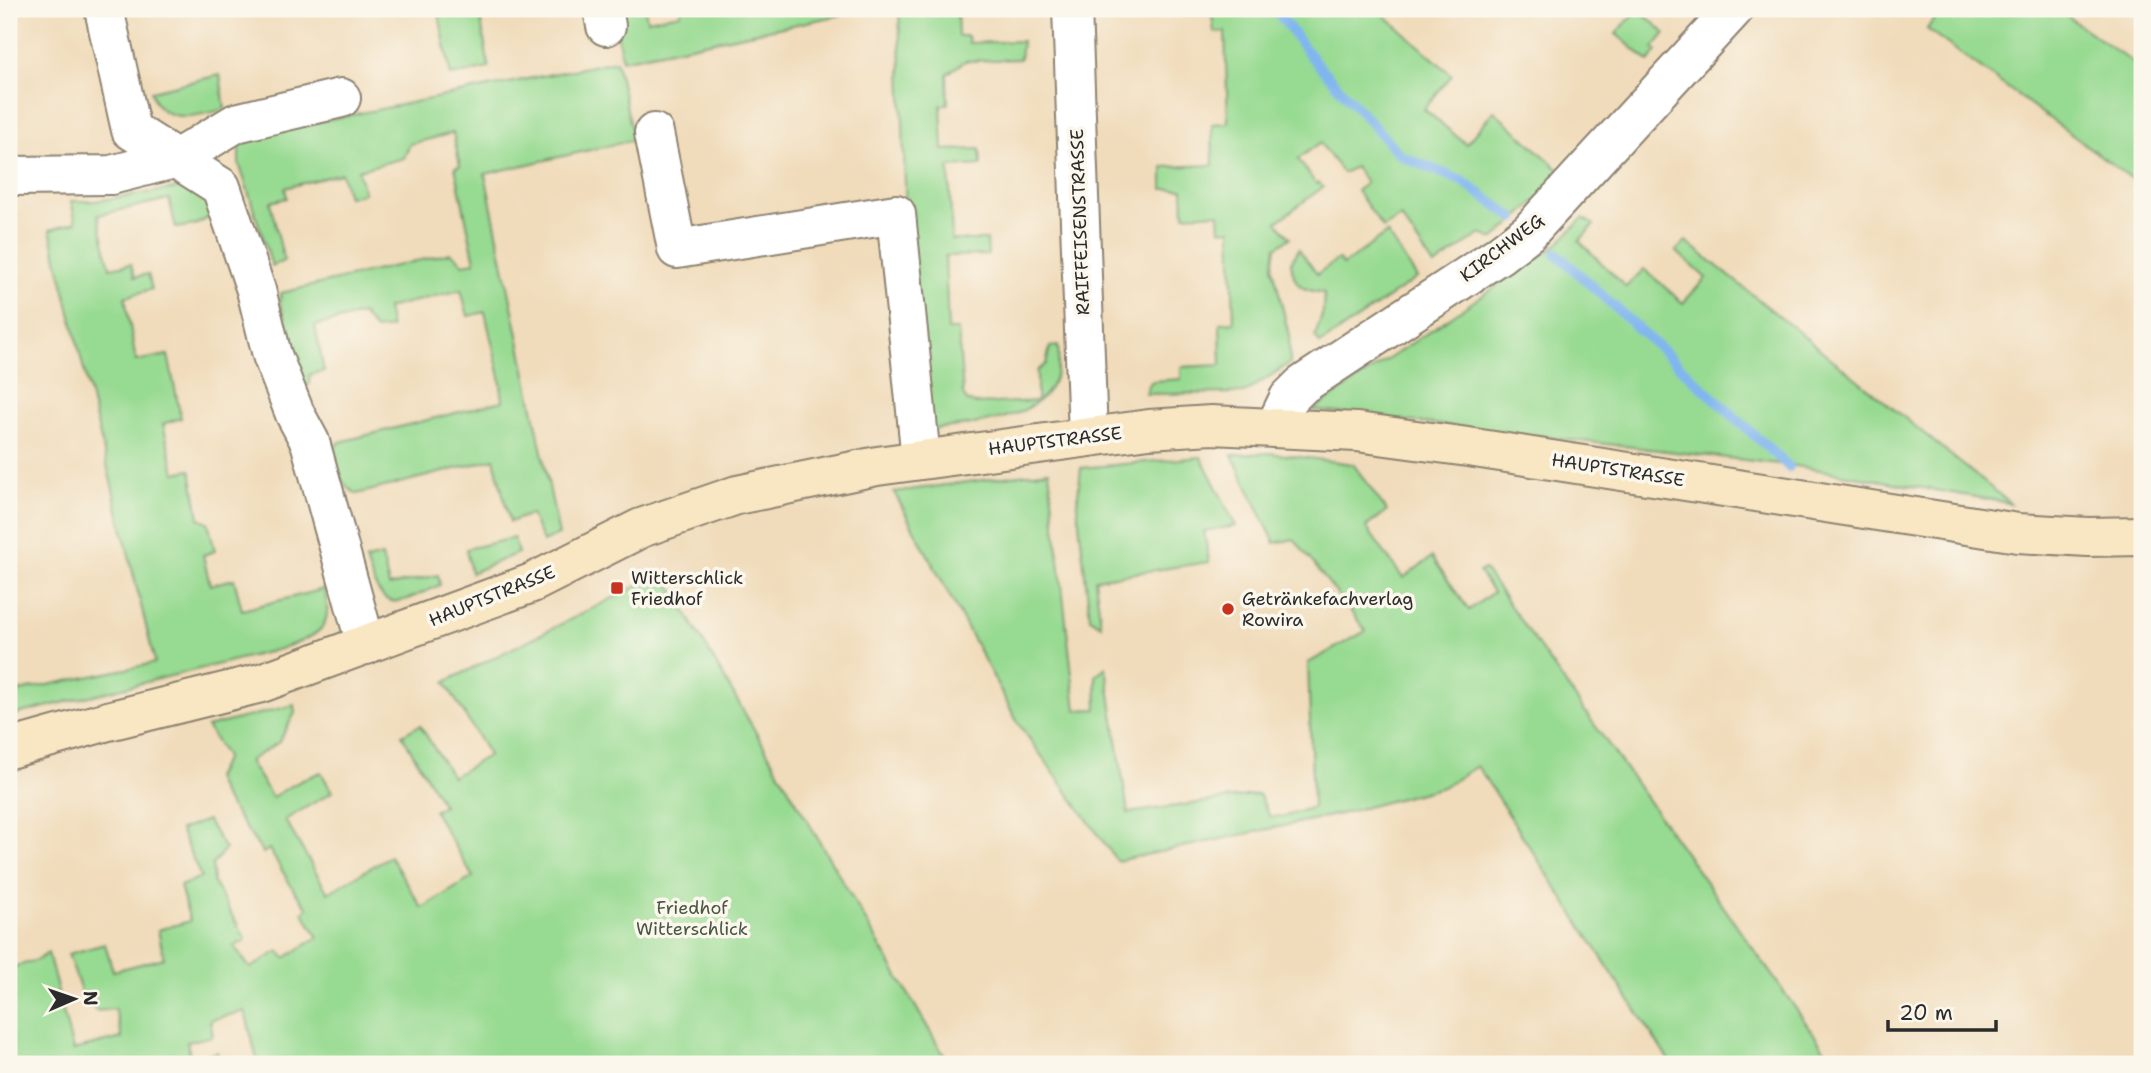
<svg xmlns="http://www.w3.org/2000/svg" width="2151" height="1073" font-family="'Shantell Sans',sans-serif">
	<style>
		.green { fill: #97da91; stroke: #61825e; stroke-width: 2 }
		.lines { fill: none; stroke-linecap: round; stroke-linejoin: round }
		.stream { stroke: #81b5ef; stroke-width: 10 }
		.street-casing { stroke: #8e8372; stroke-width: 42 }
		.secondary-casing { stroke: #8e8372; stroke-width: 42 }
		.street { stroke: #fff; stroke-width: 38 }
		.secondary { stroke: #f9e7c3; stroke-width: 38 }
		.poi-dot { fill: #c8321e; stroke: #fbf7ec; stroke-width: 2.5 }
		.labels { text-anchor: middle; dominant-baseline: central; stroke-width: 7; stroke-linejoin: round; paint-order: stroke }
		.street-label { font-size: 18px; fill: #2b2b2b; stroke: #fbf7ec }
		.poi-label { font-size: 18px; fill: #2b2b2b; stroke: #fbf7ec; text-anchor: start }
		.park-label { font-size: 18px; fill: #465744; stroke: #fbf7ec }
	</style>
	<rect width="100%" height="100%" fill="#fbf7ec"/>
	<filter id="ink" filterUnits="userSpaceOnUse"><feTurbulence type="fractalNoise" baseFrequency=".0143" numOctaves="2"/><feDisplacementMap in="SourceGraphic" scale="14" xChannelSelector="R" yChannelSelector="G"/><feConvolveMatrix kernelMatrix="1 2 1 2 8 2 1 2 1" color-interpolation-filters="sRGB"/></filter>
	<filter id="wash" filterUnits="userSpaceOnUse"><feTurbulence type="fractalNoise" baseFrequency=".00686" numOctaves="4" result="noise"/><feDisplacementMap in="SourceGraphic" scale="28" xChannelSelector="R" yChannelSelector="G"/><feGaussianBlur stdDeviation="1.57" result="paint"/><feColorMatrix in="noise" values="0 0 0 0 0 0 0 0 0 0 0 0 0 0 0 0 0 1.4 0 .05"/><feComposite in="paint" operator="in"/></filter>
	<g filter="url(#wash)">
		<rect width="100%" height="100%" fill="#f0dbba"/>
		<g class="green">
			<path d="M438,9H479L489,68L451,76Z"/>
			<path d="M613,9H645L647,20L681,14V9H870L622,60Z"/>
			<path d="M899,9H957L958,36H968L969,43L1022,41L1020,59L965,61L947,74L948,104L941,105L943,150L980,149L981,165L949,167L952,240H987L988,255L945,256L948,330H958L963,394L967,401L976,404L1037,401V371L1046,364L1050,347L1058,346C1067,423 977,423 924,430L907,243Z"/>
			<path d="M1180,9H1387L1383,14L1452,75L1424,109L1466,144L1494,111L1565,175L1494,239L1481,234L1434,266L1401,217L1383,228L1357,191L1366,183L1355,167L1343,173L1320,143L1298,159L1316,184L1319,183L1323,187L1277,222L1290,238L1276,247L1273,267L1289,336L1290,363L1244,393L1146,394L1148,385L1153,381L1181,379V367L1221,365L1220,323L1234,322L1231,229L1220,230L1219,213L1184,215L1183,189H1163V167L1213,165L1212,124L1228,123L1225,32H1214L1212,14L1180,15Z"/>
			<path d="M1638,9L1665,33L1653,48L1657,51L1649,62L1616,34Z"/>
			<path d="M1941,9H2057L2142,69V186L1927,29Z"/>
			<path d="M616,61L634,140L485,174L559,535L543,542L531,514L510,522L494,459L357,494C338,484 337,468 334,448L340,442L503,401L500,377L485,312L468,316L461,290L387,308L391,328L375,330L362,314L315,326L324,371L309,375L310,384L305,386L280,303L281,293L450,253L458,258L463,264L475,262L455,167L460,166L453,133L410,144L404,158L358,170L364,193L348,197L341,173L285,188L287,198L270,202L284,261L272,266L239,163V147L243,137Z"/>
			<path d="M220,75L225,109C198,116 160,127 151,91Z"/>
			<path d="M192,186L207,198L216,214L195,225L176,228L169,199L98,215L110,268L131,264L135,277L148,274L152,289L125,297L136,361L168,355L181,418L163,424L175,473L191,470L199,518L208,522L215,551L203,555L210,585L234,579L242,610L324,589C336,631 315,636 280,649L9,716V693L155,663L50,230L76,222L71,201H95Z"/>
			<path d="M1583,218L1594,225L1579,241L1626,287L1644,269L1683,303L1706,278L1676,251L1686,241L2010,503L1796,466L1313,410L1554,247Z"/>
			<path d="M1387,233L1417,278L1320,344L1315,336L1323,312L1324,293C1300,289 1294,287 1291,262L1299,249L1317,274L1338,259L1343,265Z"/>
			<path d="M1270,453L1353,464L1387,511L1366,527L1403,578L1432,557L1469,610L1493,592L1479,572L1484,569L1835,1064H1671L1477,766L1443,787L1340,814L1117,861L1018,723L894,492L1049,471L1076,710L1097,709L1096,675L1106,667L1128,813L1259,794L1270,817L1286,816L1313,807L1308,663L1366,631L1294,539L1275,543L1232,455Z"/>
			<path d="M1201,457L1236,526L1204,531L1209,562L1095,579L1101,625L1090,618L1077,504L1081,468Z"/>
			<path d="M514,538L518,553L471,573L466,549Z"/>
			<path d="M382,556L389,586L438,575L440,585C394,605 383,617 366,560Z"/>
			<path d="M663,573L949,1064H258L245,1011L210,1020L213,1036L187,1042L191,1059L217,1052L220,1064H9V968L37,960L48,953L73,1050L122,1038L115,1009L96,1011L81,991L68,954L105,944L113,971L164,958L158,930L190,921L180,886L201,877L180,830L207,820L225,849L212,865L213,882L246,940L234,946L250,968L279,951L285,958L318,937L303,912L308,908L295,892L269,849L263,853L222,794L215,778L226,757L207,727L294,705L295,713L279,742L249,761L272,797L302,780L321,772L332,792L285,820L328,893L390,856L422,908L473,877L434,811L443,805L402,735L420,725L452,777L489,755L445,682Z"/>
		</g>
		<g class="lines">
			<g class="stream">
				<path d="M1275,9L1312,58L1401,156L1462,181L1514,218"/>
				<path d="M1556,253L1789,467"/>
			</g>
		</g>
	</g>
	<g filter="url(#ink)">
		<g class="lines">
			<defs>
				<g id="street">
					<path d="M104,9L131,130L221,187L256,290L272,355L295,414L310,442L366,645"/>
					<path d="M603,9L606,26"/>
					<path d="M1072,9L1088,436"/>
					<path d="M654,133L677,249L896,214L921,459"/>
					<path d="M9,176L111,175L178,158L236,123L341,98"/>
					<path d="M1275,427L1289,398L1302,385L1499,255L1529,232L1734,9"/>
				</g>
				<path id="secondary" d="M9,749L108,721L261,683L532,583L641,528L737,495L877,466L1149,429L1211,425L1357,432L1468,447L2018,533L2088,537L2142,536"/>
			</defs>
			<use href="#street" class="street-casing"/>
			<use href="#secondary" class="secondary-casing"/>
			<use href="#street" class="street"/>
			<use href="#secondary" class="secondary"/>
		</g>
	</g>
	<g class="poi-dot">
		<rect x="610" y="581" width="14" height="14" rx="3.5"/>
		<circle cx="1228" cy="609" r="7"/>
	</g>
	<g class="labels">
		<g class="street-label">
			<text transform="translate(1080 222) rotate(-92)">RAIFFEISENSTRASSE</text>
			<text transform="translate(1502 248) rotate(-37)">KIRCHWEG</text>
			<text transform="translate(1055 441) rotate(-7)">HAUPTSTRASSE</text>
			<text transform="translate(1618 470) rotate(9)">HAUPTSTRASSE</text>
			<text transform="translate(492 596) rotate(-22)">HAUPTSTRASSE</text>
		</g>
		<g class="poi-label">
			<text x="631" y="578">Witterschlick<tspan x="631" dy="21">Friedhof</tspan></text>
			<text x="1242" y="599">Getränkefachverlag<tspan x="1242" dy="21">Rowira</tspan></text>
		</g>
		<g class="park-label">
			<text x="692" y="908">Friedhof<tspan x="692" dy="21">Witterschlick</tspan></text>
		</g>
	</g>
	<rect width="2151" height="1073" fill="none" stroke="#fbf7ec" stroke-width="35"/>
	<g transform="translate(74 999) rotate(88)" stroke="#fbf7ec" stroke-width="5" paint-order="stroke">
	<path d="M0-5L12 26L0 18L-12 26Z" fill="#2b2b2b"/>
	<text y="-10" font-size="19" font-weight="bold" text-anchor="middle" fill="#2b2b2b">N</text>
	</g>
	<path d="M1888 1020v10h108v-10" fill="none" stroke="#2b2b2b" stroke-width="3.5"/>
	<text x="1899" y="1020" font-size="21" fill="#2b2b2b" stroke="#fbf7ec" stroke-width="5" paint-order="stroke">20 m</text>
</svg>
